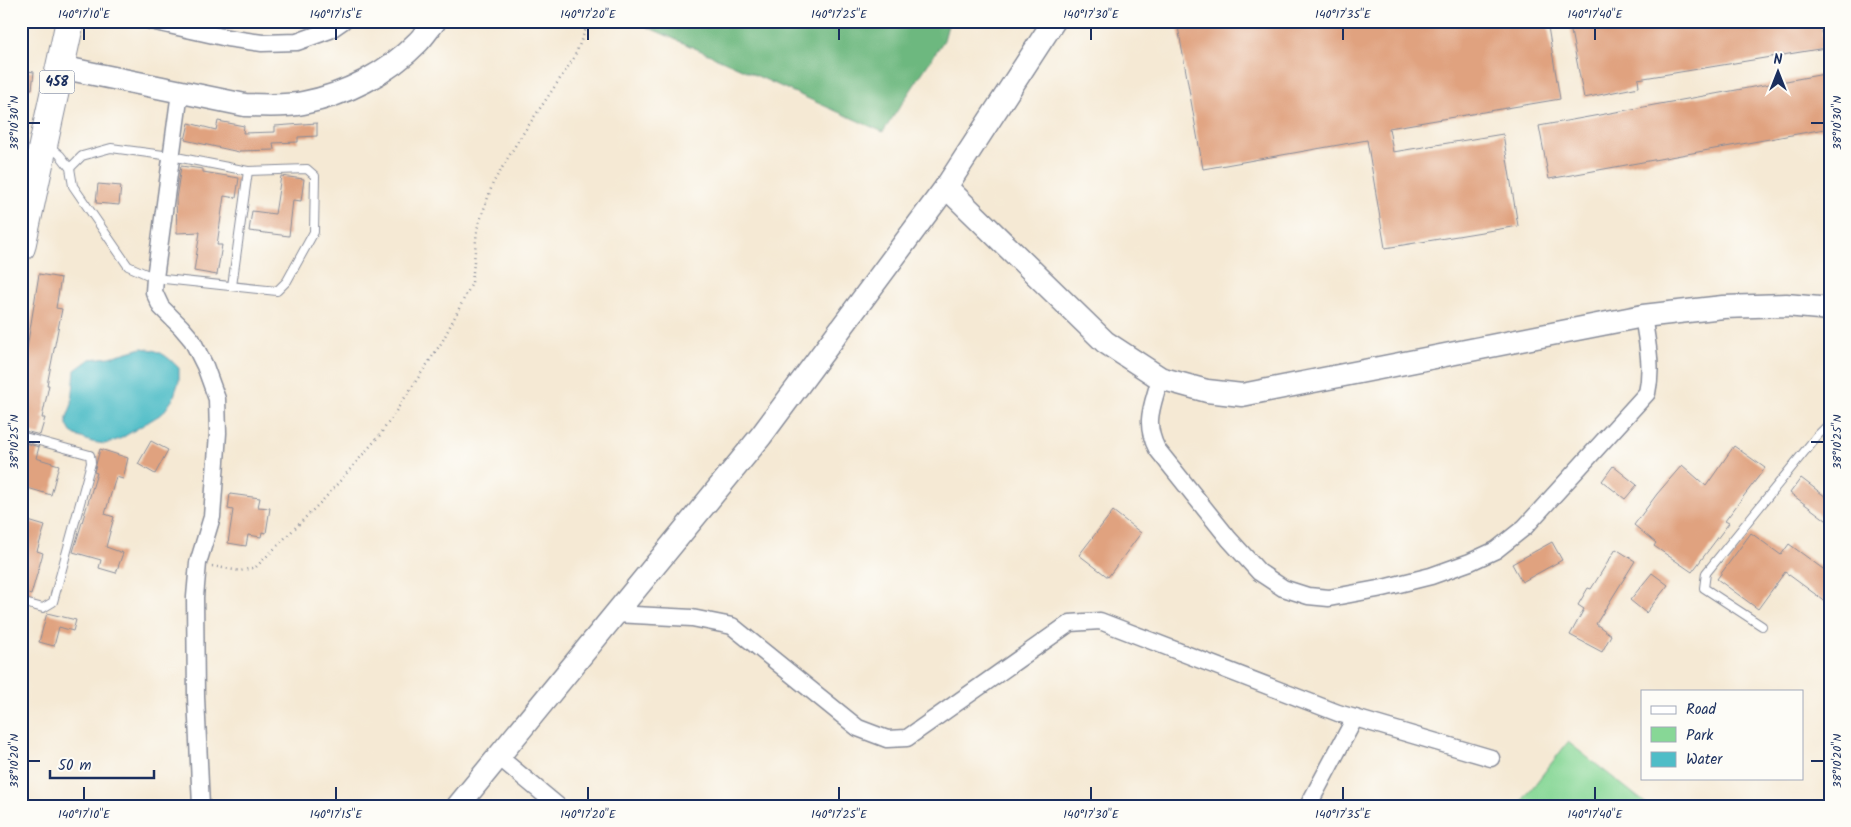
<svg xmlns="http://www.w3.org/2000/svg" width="1851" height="827" font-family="Kalam,sans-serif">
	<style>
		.green { fill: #87d796; stroke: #51837a }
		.forest { fill: #6db87f; stroke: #44746e }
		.water { fill: #4fbdc7; stroke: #357692 }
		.building { fill: #e0a27f }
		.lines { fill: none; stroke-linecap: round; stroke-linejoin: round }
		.lane-casing { stroke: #888c99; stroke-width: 10 }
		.street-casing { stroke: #888c99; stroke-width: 19 }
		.secondary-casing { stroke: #888c99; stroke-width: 25 }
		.highway-casing { stroke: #888c99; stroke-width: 30 }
		.path { stroke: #888c99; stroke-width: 2.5; stroke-dasharray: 1 4; stroke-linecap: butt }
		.lane { stroke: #fff; stroke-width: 8 }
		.street { stroke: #fff; stroke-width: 16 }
		.secondary { stroke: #fff; stroke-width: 22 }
		.highway { stroke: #fff; stroke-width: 28 }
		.ticks { fill: none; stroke: #1b2f5e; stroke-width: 2 }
		.labels { text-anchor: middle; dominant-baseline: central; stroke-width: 4; stroke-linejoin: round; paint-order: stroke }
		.shield { fill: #fdfcf7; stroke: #5f6c8c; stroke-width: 1 }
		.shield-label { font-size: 14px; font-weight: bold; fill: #1b2f5e }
		.neatline { fill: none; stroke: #1b2f5e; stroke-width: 2 }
		.ticks-label { font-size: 12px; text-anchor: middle; fill: #1b2f5e }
	</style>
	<rect width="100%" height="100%" fill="#fdfcf7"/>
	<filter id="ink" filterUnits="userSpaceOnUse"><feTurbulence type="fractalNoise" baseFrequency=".02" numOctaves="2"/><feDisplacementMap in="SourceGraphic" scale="10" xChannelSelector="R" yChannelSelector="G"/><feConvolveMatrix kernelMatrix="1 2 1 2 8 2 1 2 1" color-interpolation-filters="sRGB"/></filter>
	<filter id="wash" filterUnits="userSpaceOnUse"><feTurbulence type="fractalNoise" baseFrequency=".0096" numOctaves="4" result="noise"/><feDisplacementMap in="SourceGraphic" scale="20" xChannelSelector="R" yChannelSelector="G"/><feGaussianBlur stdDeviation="1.12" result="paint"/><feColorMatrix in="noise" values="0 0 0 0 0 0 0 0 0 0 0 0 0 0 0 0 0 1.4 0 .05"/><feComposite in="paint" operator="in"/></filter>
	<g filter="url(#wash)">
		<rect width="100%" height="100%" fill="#f5e9d4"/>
		<path class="green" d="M1568,742L1649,806H1518Z"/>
		<path class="forest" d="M634,21H949L944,40L883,132Z"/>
		<path class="water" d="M142,348C160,350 166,355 179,368V381L173,399L163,413L120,439L105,444L92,442L79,437L71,432L67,425V417L72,404L75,370L90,359L110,357Z"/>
		<g id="blocks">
			<g class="building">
				<path d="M1177,21H1547L1560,99L1389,128L1393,152L1503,134L1518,226L1385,248L1367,140L1203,169Z"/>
				<path d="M1569,21H1820L1825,48L1638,79L1639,87L1584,98Z"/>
				<path d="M21,70L34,72L32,89L21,88Z"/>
				<path d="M1830,73V128L1549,179L1539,126Z"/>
				<path d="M218,121L244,126L243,133L275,132V126L317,123V136L298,137V142L273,143L274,150L239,151V152L185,140L189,123L216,130Z"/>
				<path d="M181,166L203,169V172L239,178L236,198L224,196L217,245H222L217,275L194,271L200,232L177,233L176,199Z"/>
				<path d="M281,176L304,179L301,201L293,200L289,236L249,231L252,211L275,214Z"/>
				<path d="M98,184L121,186L119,205L96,203Z"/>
				<path d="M39,274L61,278L56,308L62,309L47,385H49L42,418H45L40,435L21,430V417L25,404L21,403V353L26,354Z"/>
				<path d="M151,441L168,450L155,474L138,464Z"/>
				<path d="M21,442L39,447L36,458L59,465L51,495L21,486Z"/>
				<path d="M1734,446L1765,468L1725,521L1729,523L1692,572L1654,546L1656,543L1634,525L1657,494L1682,465L1706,486Z"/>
				<path d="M100,449L128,458L123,479L116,477L105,514L114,517L106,547L123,553L116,573L99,568L101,560L73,552L97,473L94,472Z"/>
				<path d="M1613,466L1637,485L1625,499L1602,481Z"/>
				<path d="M1801,478L1830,500V523L1790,493Z"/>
				<path d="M230,494L260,498L258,507L270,508L266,533L262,532L261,537L248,535L246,546L228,543L233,510L228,509Z"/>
				<path d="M1113,511L1141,533L1108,577L1079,555Z"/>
				<path d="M25,520L45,526L37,551L43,553L31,595L21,592V533Z"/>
				<path d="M1751,533L1781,555L1789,544L1830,574V605L1785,572L1758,609L1717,579Z"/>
				<path d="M1552,542L1562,560L1522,582L1512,564Z"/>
				<path d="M1616,549L1635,561L1596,624L1611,635L1602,652L1570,635L1584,609L1578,605L1588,588L1591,589Z"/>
				<path d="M1652,573L1668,585L1646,613L1630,600Z"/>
				<path d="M47,613L76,620L73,631L59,627L54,646L39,642Z"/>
			</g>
		</g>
	</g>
	<g filter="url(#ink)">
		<use href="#blocks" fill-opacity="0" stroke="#888c99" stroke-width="1"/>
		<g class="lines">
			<defs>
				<g id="lane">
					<path d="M48,145L60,155L70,168L73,186L128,266L155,278L277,291L287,281L314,232L315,176L307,169L248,171L171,156L111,148L82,156L70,168"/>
					<path d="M232,286L248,171"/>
					<path d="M21,436L90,455L91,463L53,602L43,608L21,602"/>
					<path d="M1762,626L1704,588L1706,573L1817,436L1830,423"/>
				</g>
				<g id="street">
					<path d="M151,21L227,38L262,43L297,42L330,30L343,21"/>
					<path d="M180,92L155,278L154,292L161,307L181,327L192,340L205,366L217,399L218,433L212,517L198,563L195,597L196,697L201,806"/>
					<path d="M1160,378C1153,406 1143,421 1157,449L1229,539L1259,572L1283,588L1308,596L1329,598L1383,588L1431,576L1470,562L1496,550L1525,527L1647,393C1653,367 1647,342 1643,316"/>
					<path d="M615,614L692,618L732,626L858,728L887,739L907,738L1070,623L1100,621L1338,713L1491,758"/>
					<path d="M499,757L558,806"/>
					<path d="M1308,806L1355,718"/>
				</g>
				<g id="secondary">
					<path d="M60,67L245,105C265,105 284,107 303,103C345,95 388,73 418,42C424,36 429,28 435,21"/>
					<path d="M946,187L1105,342L1160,378L1207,391L1242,395L1643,316L1723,307L1786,305L1830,309"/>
					<path d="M458,806L761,436L946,187L1054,21"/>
				</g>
				<path id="highway" d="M21,247L70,21"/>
			</defs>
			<use href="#lane" class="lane-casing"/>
			<use href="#street" class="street-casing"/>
			<use href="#secondary" class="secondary-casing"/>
			<use href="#highway" class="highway-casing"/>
			<path class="path" d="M212,566L240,571L256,567L325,498L380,435L442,342L472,283L477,229L493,183L518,141L574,58L589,21"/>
			<use href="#lane" class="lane"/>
			<use href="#street" class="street"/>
			<use href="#secondary" class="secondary"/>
			<use href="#highway" class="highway"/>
		</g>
	</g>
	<path class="ticks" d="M84,28V40M336,28V40M588,28V40M839,28V40M1091,28V40M1343,28V40M1595,28V40M28,123H40M1811,123H1824M28,442H40M1811,442H1824M28,761H40M1811,761H1824M84,787V800M336,787V800M588,787V800M839,787V800M1091,787V800M1343,787V800M1595,787V800"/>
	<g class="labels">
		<rect class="shield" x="39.5" y="70.5" width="35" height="23" rx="4"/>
		<g class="shield-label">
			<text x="57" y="82">458</text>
		</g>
	</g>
	<rect width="1851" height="827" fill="none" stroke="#fdfcf7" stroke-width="55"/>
	<rect x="1641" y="690" width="162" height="90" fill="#fdfcf7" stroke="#a3aaba"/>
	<rect x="1651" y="706" width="25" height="8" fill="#ffffff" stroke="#a3aaba"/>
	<text x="1686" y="714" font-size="15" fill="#1b2f5e">Road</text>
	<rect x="1651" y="727" width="25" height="15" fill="#87d796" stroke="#a3aaba"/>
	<text x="1686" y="740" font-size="15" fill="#1b2f5e">Park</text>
	<rect x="1651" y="752" width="25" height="15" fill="#4fbdc7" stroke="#a3aaba"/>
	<text x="1686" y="764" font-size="15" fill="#1b2f5e">Water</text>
	<g transform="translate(1778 72)" stroke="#fdfcf7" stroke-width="4" paint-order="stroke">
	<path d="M0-4L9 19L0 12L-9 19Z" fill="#1b2f5e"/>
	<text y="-8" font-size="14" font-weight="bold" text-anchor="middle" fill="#1b2f5e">N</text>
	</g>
	<path d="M50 770v8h104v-8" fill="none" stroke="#1b2f5e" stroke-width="2.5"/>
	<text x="58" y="770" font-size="15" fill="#1b2f5e" stroke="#fdfcf7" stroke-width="4" paint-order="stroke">50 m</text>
	<rect x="28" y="28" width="1796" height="772" class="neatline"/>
	<g class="ticks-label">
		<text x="84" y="18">140°17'10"E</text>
		<text x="336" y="18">140°17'15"E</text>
		<text x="588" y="18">140°17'20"E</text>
		<text x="839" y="18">140°17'25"E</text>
		<text x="1091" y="18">140°17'30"E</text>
		<text x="1343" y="18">140°17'35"E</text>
		<text x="1595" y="18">140°17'40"E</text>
		<text transform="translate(14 123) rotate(-90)" y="4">38°10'30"N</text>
		<text transform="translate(1837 123) rotate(-90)" y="4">38°10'30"N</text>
		<text transform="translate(14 442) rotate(-90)" y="4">38°10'25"N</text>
		<text transform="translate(1837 442) rotate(-90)" y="4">38°10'25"N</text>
		<text transform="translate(14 761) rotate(-90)" y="4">38°10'20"N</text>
		<text transform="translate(1837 761) rotate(-90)" y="4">38°10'20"N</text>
		<text x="84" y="818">140°17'10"E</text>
		<text x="336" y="818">140°17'15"E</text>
		<text x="588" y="818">140°17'20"E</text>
		<text x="839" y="818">140°17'25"E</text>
		<text x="1091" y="818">140°17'30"E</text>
		<text x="1343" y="818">140°17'35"E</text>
		<text x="1595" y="818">140°17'40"E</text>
	</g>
</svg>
